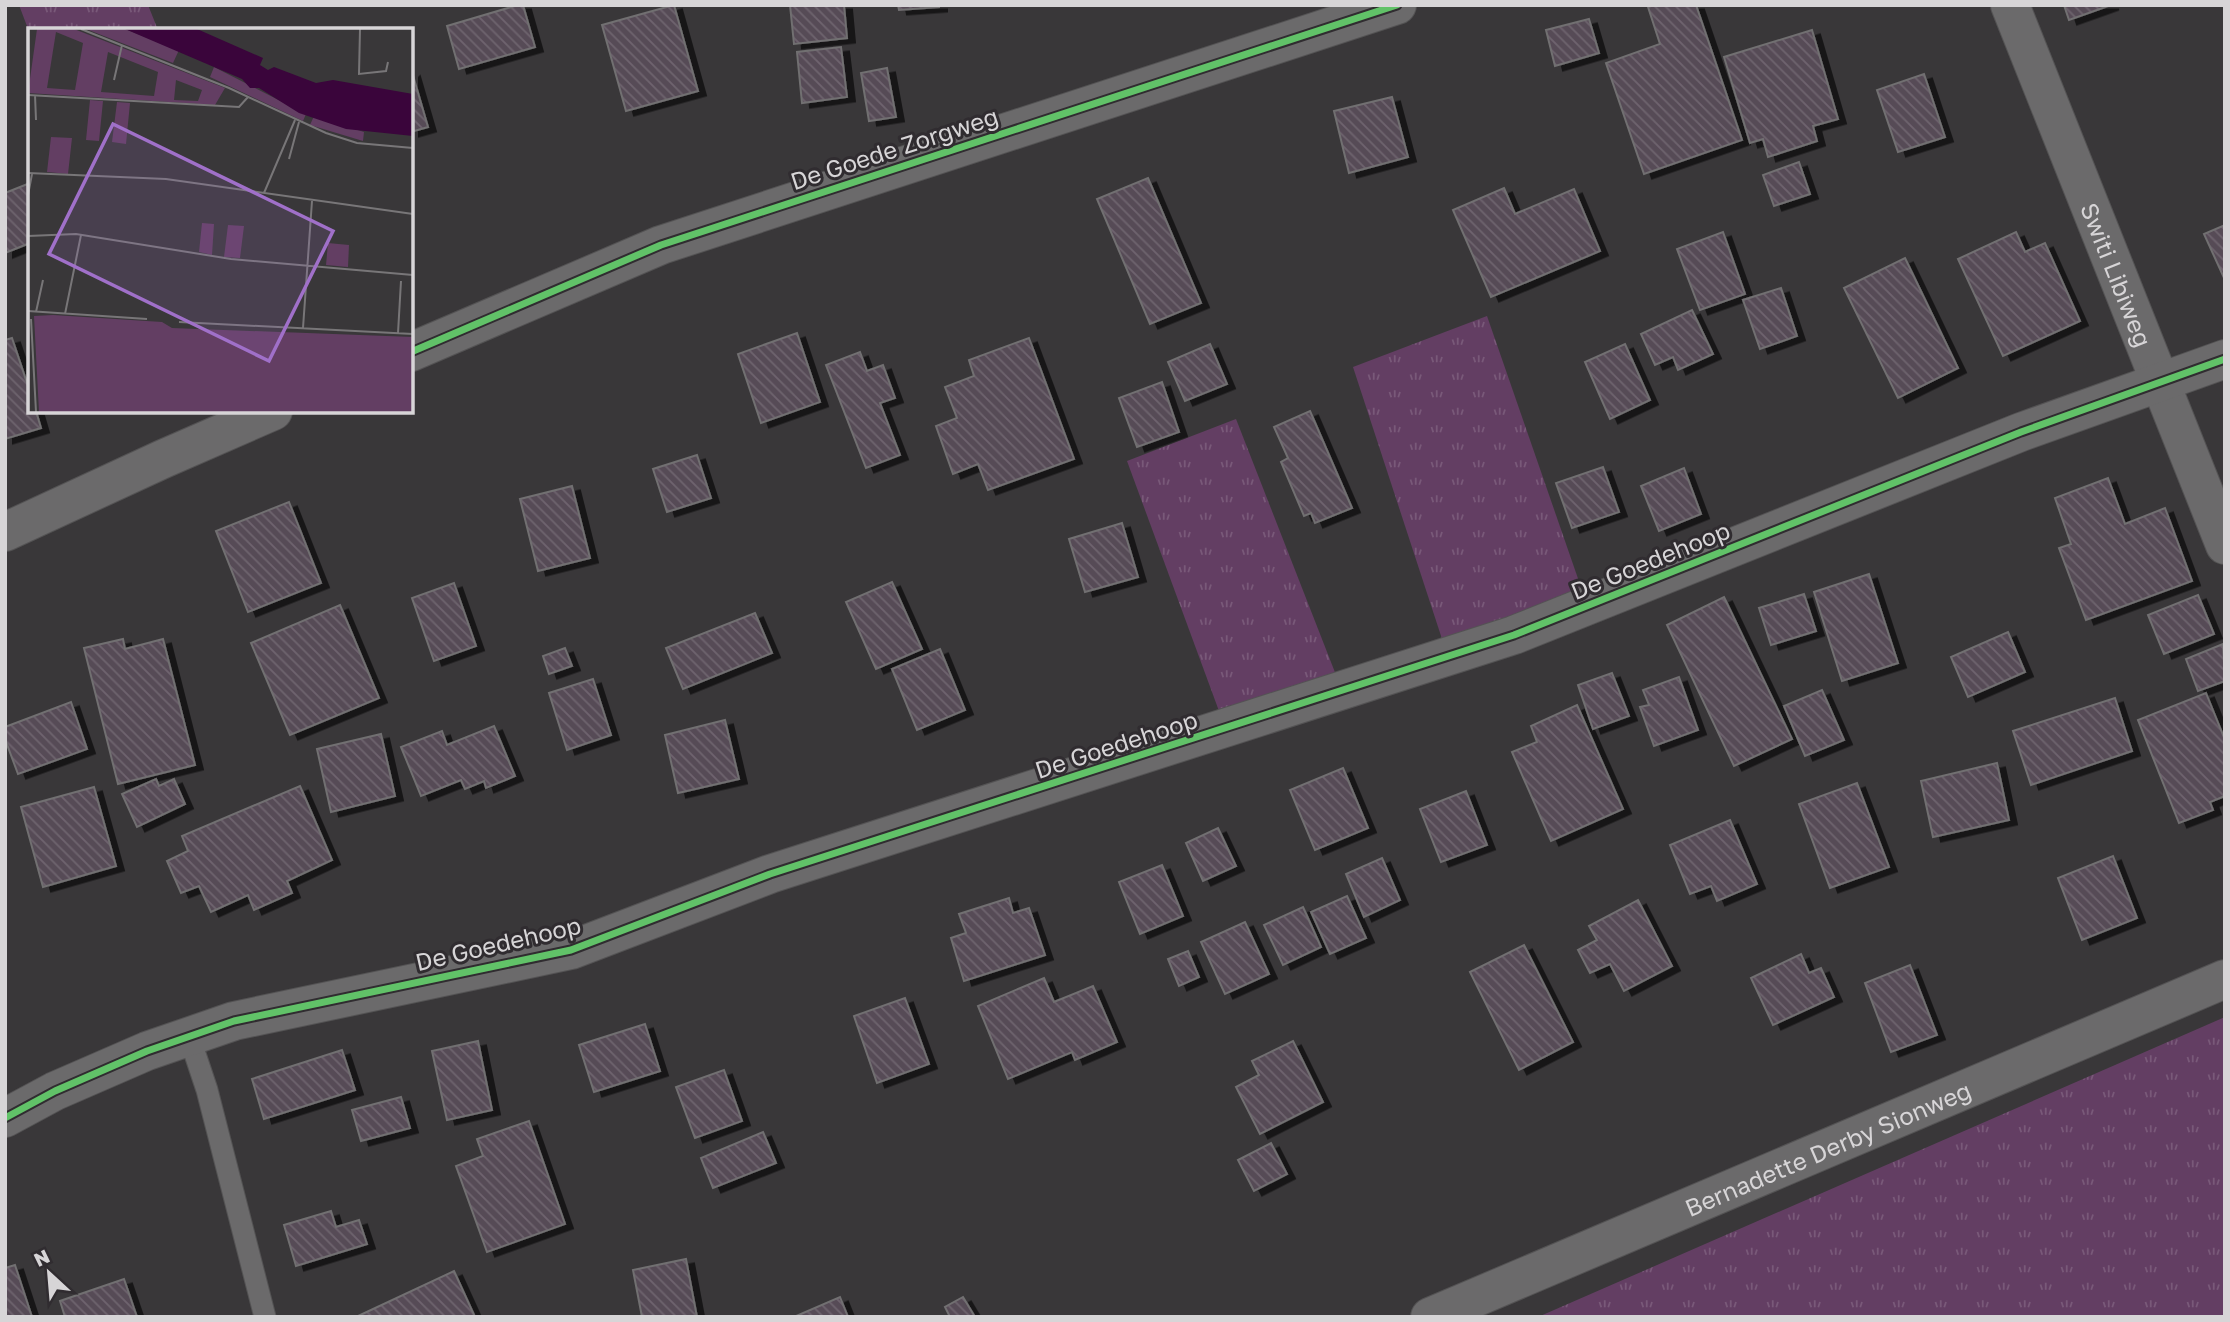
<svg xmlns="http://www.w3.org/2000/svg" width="2230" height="1322" font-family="'Golos Text',sans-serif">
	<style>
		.grass { fill: url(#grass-tufts) }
		.building { fill: url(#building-back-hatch); stroke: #716f71; stroke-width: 2; filter: url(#shadow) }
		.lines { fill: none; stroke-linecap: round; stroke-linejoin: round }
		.lane-casing { stroke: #545354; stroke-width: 23 }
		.street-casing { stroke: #545354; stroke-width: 40 }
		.lane { stroke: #6b6a6b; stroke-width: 21 }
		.street { stroke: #6b6a6b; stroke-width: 38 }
		.cycleway-casing { stroke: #302c30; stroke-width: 11 }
		.cycleway { stroke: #61c268; stroke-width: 7 }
		.labels { text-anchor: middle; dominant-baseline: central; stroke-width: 6; stroke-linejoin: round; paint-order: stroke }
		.street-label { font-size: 24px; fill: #d7d5d7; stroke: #302c30 }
		.inset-road { fill: none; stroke: #787678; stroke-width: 2 }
		.view { fill: #a070c9; fill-opacity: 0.15; stroke: #a070c9; stroke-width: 3.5 }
		.inset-edge { fill: none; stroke: #d7d5d7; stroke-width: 3.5 }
	</style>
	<defs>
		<pattern id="grass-tufts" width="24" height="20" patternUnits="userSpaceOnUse" patternTransform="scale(1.75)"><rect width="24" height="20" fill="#633e63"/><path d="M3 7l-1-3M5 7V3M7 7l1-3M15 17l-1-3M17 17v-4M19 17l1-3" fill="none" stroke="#795979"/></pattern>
		<pattern id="building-back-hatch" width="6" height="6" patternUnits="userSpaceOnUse" patternTransform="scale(1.75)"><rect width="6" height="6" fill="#574b57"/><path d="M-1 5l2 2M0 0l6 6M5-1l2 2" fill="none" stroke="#6e646e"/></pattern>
		<filter id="shadow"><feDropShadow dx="8" dy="4.5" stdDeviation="0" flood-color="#0009"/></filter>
	</defs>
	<rect width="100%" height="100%" fill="#393739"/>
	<g class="grass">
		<path d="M19,5H148L158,30H30V34Z"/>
		<path d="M1487,316L1583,593L1444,645L1353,367Z"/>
		<path d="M1236,419L1336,675L1219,711L1127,461Z"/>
		<path d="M2225,1017V1317H1538Z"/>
	</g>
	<g class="building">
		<path d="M518,5H523L535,47L459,69L447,26Z"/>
		<path d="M674,5L698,91L626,111L602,25Z"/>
		<path d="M790,5H844L847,38L794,44Z"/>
		<path d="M898,5H939V7L899,10Z"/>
		<path d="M1654,5H1696L1742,140L1644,174L1606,63L1660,44L1648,7Z"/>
		<path d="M2064,5H2111L2069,20Z"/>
		<path d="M1589,19L1599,53L1555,66L1546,30Z"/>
		<path d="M1812,30L1838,119L1813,126L1817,141L1768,157L1763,139L1750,143L1724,57Z"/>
		<path d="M841,47L847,97L802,103L797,52Z"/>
		<path d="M887,68L896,117L869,121L861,73Z"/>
		<path d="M412,72L428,127L411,132V73Z"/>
		<path d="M1924,74L1945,137L1898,152L1877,90Z"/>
		<path d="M1392,97L1408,157L1349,173L1334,111Z"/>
		<path d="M1799,162L1810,194L1774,206L1763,175Z"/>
		<path d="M1148,178L1201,303L1150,324L1097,199Z"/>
		<path d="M30,183V243L5,253V193Z"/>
		<path d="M1504,188L1515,214L1574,189L1600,251L1491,297L1453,210Z"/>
		<path d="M2225,225V280L2204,234Z"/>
		<path d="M1723,232L1745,294L1700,310L1677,249Z"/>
		<path d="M2016,232L2025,252L2045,243L2080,321L2003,356L1958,259Z"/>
		<path d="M1905,258L1958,368L1898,398L1844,288Z"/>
		<path d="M1781,288L1797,336L1760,349L1743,300Z"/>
		<path d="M1692,310L1713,354L1678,370L1673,357L1655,365L1641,334Z"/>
		<path d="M797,333L820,402L761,423L738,354Z"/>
		<path d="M12,338L30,392V411H36L41,428L5,439V340Z"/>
		<path d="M1029,338L1074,459L988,490L978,464L953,474L936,426L957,418L945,387L974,376L969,360Z"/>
		<path d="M1210,344L1227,384L1185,401L1168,362Z"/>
		<path d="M1625,344L1650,400L1610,419L1585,362Z"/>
		<path d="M860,352L867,371L883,365L895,398L880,403L900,455L866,468L826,365Z"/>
		<path d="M1162,382L1179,432L1137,447L1119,398Z"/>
		<path d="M1310,411L1352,508L1315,523L1311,513L1304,516L1281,462L1288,458L1274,427Z"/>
		<path d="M697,455L711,498L667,512L653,469Z"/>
		<path d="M1603,467L1619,512L1572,528L1556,483Z"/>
		<path d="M1684,468L1701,514L1659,531L1641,486Z"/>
		<path d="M2108,478L2125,524L2165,508L2192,581L2086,620L2059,548L2071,544L2055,498Z"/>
		<path d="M572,486L590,558L538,571L520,499Z"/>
		<path d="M289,502L321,583L248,612L216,531Z"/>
		<path d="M1122,523L1138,577L1085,592L1069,539Z"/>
		<path d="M1869,574L1898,663L1842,681L1814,592Z"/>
		<path d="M892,582L922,649L876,669L846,602Z"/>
		<path d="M454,583L476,646L434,661L412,598Z"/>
		<path d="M1804,594L1816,631L1771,645L1759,608Z"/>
		<path d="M2198,595L2214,634L2164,654L2148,615Z"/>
		<path d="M1724,597L1792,739L1734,766L1667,625Z"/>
		<path d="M340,605L379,698L290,735L251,643Z"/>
		<path d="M755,613L772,653L683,689L666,648Z"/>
		<path d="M2008,632L2025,672L1968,697L1951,657Z"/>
		<path d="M123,639L125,649L163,639L195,765L118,784L84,648Z"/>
		<path d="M2223,644L2225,681L2198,691L2186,659Z"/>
		<path d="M565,648L572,666L549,674L543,656Z"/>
		<path d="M940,649L965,710L917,730L892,669Z"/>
		<path d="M1612,673L1629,716L1593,729L1578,685Z"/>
		<path d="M1679,677L1698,730L1654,746L1640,707L1649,705L1643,690Z"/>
		<path d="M593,679L611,735L567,750L549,693Z"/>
		<path d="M1822,690L1844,740L1805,756L1784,706Z"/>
		<path d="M2206,693L2225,740V796L2210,802L2213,810L2179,823L2138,720Z"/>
		<path d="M2115,698L2132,751L2031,785L2013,731Z"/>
		<path d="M71,702L87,749L18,774L5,739V727Z"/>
		<path d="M1577,705L1623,809L1551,841L1512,752L1537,742L1531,726Z"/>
		<path d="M725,720L739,779L678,793L665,735Z"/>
		<path d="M494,726L515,776L486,788L484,781L465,789L461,780L421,796L401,747L442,731L447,745Z"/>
		<path d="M381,734L395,796L331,812L317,749Z"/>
		<path d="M1997,763L2009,820L1933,837L1921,781Z"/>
		<path d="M1343,768L1368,828L1315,850L1290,790Z"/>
		<path d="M156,779L159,786L174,779L185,804L137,827L122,794Z"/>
		<path d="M1857,783L1889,867L1830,888L1799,804Z"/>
		<path d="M300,786L332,860L287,881L292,893L254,910L248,895L211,912L199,886L181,893L167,861L188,851L182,836Z"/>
		<path d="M94,787L116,866L43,887L21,807Z"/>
		<path d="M1466,791L1487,845L1441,862L1420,809Z"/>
		<path d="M1730,820L1757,884L1717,901L1711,886L1690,894L1670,845Z"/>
		<path d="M1218,828L1236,866L1203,881L1186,843Z"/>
		<path d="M2113,856L2137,918L2082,940L2058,878Z"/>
		<path d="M1382,858L1400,900L1364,917L1346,874Z"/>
		<path d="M1162,865L1183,916L1140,934L1119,882Z"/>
		<path d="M1347,896L1366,938L1330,954L1311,912Z"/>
		<path d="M1009,898L1013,913L1029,908L1045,955L964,981L951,938L966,933L959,914Z"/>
		<path d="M1638,900L1672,966L1624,991L1610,964L1590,973L1578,950L1597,940L1589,926Z"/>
		<path d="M1303,907L1321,947L1283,965L1264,925Z"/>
		<path d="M1245,922L1269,974L1225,994L1201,942Z"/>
		<path d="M1524,945L1573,1042L1519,1070L1470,972Z"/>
		<path d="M1188,951L1199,977L1179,986L1168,959Z"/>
		<path d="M1801,954L1809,973L1821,968L1834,997L1773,1025L1751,978Z"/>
		<path d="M1910,965L1937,1035L1891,1052L1865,983Z"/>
		<path d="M1044,978L1054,1002L1093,986L1117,1042L1075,1060L1072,1052L1008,1079L978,1006Z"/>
		<path d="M905,998L929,1064L877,1083L854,1016Z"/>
		<path d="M645,1024L660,1071L594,1092L579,1045Z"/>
		<path d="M478,1041L492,1110L447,1120L432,1051Z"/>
		<path d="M1293,1041L1323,1102L1260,1134L1236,1087L1259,1075L1252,1061Z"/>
		<path d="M342,1050L355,1090L264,1119L252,1079Z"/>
		<path d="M724,1070L742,1121L695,1138L676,1087Z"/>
		<path d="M401,1097L410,1128L361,1141L352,1110Z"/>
		<path d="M529,1121L565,1224L487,1252L456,1166L483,1156L477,1139Z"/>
		<path d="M763,1132L776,1163L713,1188L701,1158Z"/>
		<path d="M1271,1143L1287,1174L1254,1191L1238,1160Z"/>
		<path d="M331,1211L336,1227L359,1220L367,1244L296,1266L284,1225Z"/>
		<path d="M686,1259L697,1317H642L633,1270Z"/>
		<path d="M15,1265L32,1317H5V1268Z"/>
		<path d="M454,1271L475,1317H356Z"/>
		<path d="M124,1279L137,1317H65L60,1301Z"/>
		<path d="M840,1297L848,1317H794Z"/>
		<path d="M963,1297L975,1317H950L945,1307Z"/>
	</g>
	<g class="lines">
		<defs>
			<path id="lane" d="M189,1036L207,1090L265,1317"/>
			<g id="street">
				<path id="s1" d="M2010,5L2225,545"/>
				<path d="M411,352L661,245L1397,5"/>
				<path d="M5,532L163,459L273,411"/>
				<path d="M5,1118L55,1091L147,1051L234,1021L571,950L770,874L1514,635L2021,432L2225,359"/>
				<path id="s2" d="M1430,1317L2225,979"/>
			</g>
		</defs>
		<use href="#lane" class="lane-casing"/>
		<use href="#street" class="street-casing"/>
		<use href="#lane" class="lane"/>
		<use href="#street" class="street"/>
		<defs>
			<g id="cycleway">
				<path d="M411,352L661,245L1397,5"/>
				<path d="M5,1118L55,1091L147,1051L234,1021L571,950L770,874L1514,635L2021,432L2225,359"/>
			</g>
		</defs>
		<use href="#cycleway" class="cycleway-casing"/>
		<use href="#cycleway" class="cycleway"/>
	</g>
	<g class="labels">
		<g class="street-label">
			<text transform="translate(894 148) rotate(-18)">De Goede Zorgweg</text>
			<text stroke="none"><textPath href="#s1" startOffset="290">Switi Libiweg</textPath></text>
			<text transform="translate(1650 560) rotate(-22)">De Goedehoop</text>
			<text transform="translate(1116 744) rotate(-18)">De Goedehoop</text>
			<text transform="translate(498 943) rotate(-13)">De Goedehoop</text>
			<text stroke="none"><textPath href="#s2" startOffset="432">Bernadette Derby Sionweg</textPath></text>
		</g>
	</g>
	<g transform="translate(28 28)">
		<rect width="385" height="385" fill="#393739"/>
		<path d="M9,1H46L197,60L187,77L0,65ZM28,4L55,15L47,62L19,60ZM80,24L130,44L126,68L73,64ZM148,52L174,62L170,73L146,72ZM58,1H97L151,22L145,35ZM186,39L278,86L275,93L182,49ZM62,72L75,73L71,113L58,112ZM89,74L102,75L98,116L84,114ZM286,88L336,104L335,113L282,97ZM23,109L44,110L40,146L19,144ZM174,195L186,196L184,227L171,224ZM200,197L216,198L212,230L196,229ZM300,215L321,217L320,239L298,237ZM25,287L134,294L144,300L385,309V384H11L6,288Z" fill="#633e63" fill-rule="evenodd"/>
		<path d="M97,1H169L235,30L232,37L240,42L246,39L288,55L305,52L385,66V108L318,101L271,85L231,60H222L214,51Z" fill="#3a053b"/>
		<path class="inset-road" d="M53,1L201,60L298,105L329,115L385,120M332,1L331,46L358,43L360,34M86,52L94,17M0,67L211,79L220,69M7,67L8,92M261,131L271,94M0,145L138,151L385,186M236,165L267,92M0,167L4,146M0,208L48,206L203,231L385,247M0,283L119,291M8,284L15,252M37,286L53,207M3,291L8,384M151,294L385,306M275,300L284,173M370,305L373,253"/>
		<path class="view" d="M85,96L305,203L241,333L21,226Z"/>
		<rect width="385" height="385" class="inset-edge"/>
	</g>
	<rect width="2230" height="1322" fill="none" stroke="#d7d5d7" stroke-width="14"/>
	<g transform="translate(49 1273) rotate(334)" stroke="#302c30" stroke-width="5" paint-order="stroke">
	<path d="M0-5L12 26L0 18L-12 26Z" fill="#d7d5d7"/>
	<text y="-10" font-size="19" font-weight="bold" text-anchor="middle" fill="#d7d5d7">N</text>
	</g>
</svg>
